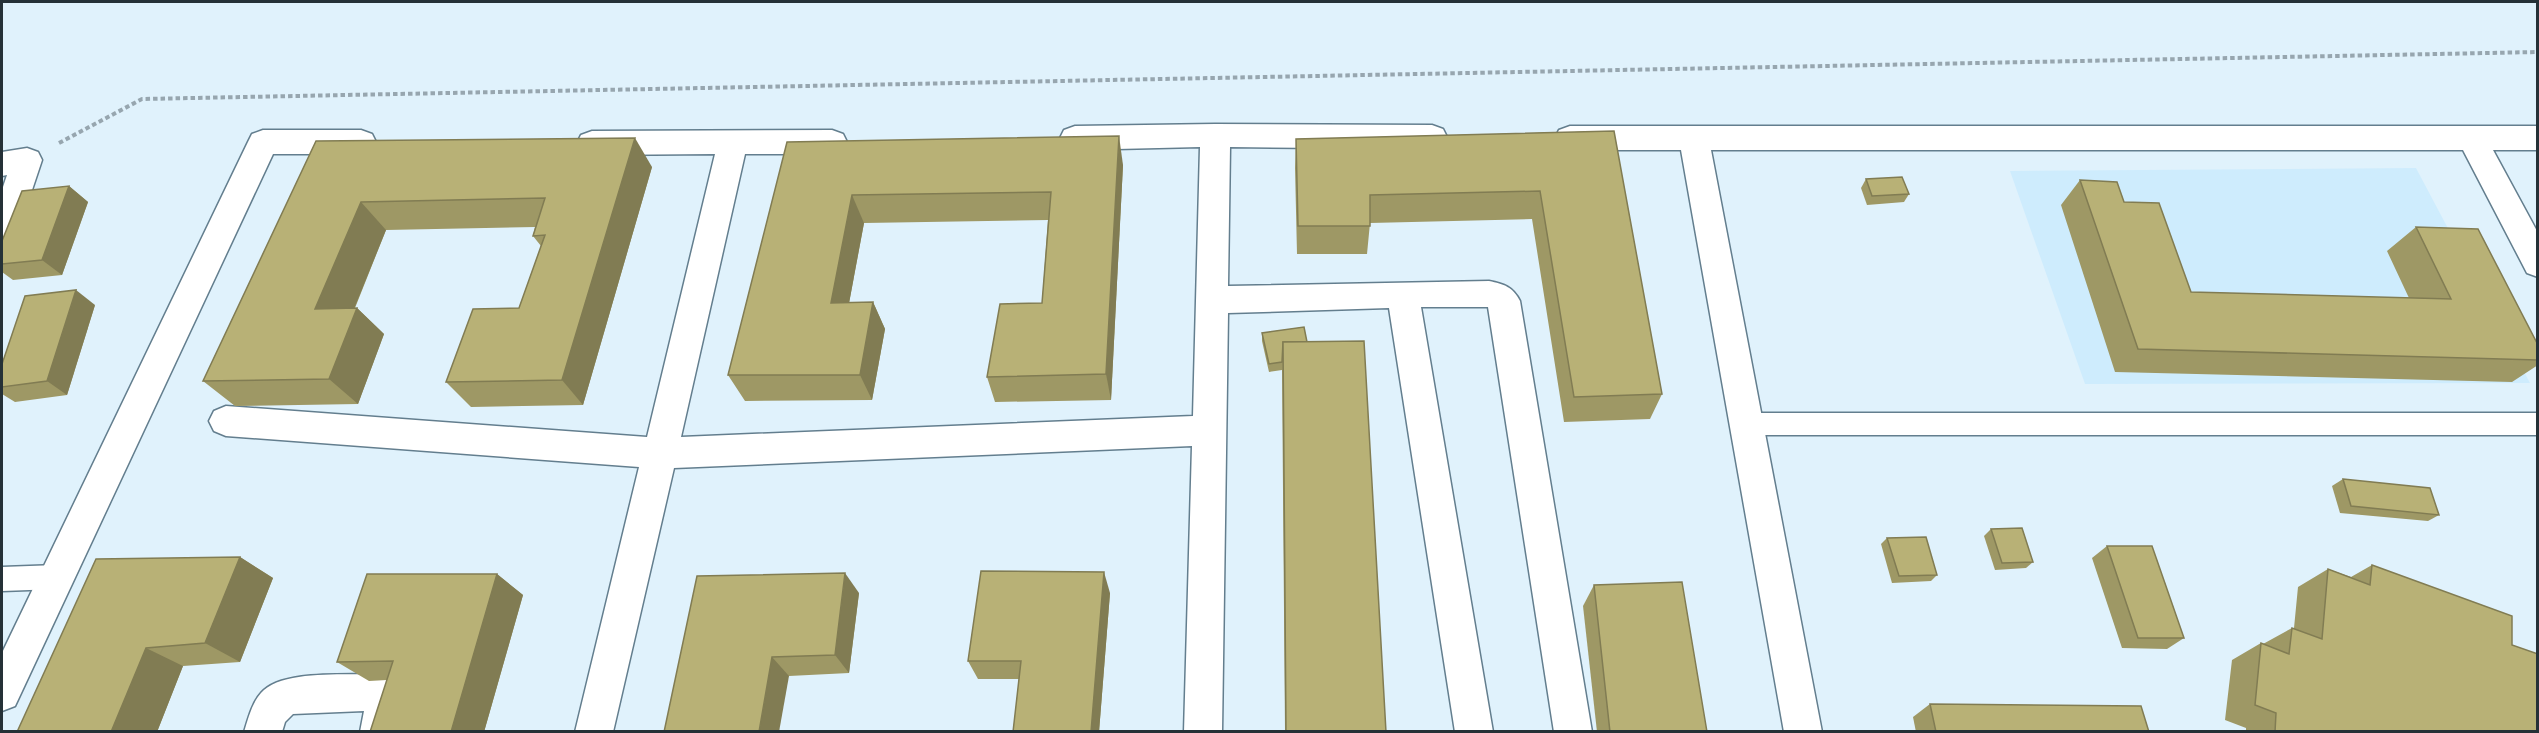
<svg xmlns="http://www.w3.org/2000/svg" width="2539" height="733" font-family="'PT Sans',sans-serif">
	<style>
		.built { fill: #ceecfd }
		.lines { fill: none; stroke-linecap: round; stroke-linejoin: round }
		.lane-casing { stroke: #637e8e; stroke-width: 3 }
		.street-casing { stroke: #637e8e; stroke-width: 3 }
		.secondary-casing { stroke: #637e8e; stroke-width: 3 }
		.path { stroke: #97a6af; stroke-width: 4; stroke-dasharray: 4.5 3; stroke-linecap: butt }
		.lane { fill: #fff; fill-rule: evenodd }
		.street { fill: #fff; fill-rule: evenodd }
		.secondary { fill: #fff; fill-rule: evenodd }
		.wall { fill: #9e9865 }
		.shaded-wall { fill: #817c53 }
		.building { fill: #b8b176; stroke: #817c53; stroke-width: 1.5 }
	</style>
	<rect width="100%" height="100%" fill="#e0f2fc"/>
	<path class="built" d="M2416,168L2530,383L2085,384L2010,171Z"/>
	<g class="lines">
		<defs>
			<g id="lane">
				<path d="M1747,413H2538V435H1747L1738,432L1735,424L1738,416Z"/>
				<path d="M57,565L66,568L70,577L66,586L57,589L2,591V567Z"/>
			</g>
			<g id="street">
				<path d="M1215,124L1432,125L1443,129L1447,137L1443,145L1432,149L1230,147L1228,286L1489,281C1504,284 1513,287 1520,301L1592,732H1554L1488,307H1421L1493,732H1455L1389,308L1228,313L1222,732H1184L1192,446L674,468L613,732H575L639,467L226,436L214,431L209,421L214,411L226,406L647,437L715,154L592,155L581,151L577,143L581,135L592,131L832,130L843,134L847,142L843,150L832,154H745L681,437L1193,416L1200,147L1075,150L1064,146L1060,138L1064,130L1075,126Z"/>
				<path d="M1570,126H2538V150H2493L2538,233V277L2527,273L2463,150H1711L1822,732H1784L1681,150H1570L1559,146L1555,138L1559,130Z"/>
				<path d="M263,130H361L372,134L376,142L372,150L361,154H273L15,706L2,711V653L248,142L252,134Z"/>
				<path d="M372,674L394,682L403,704L398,732H360L364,711L293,714L285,722L282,732H244C248,719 252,703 261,693C280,670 343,675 372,674Z"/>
			</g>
			<path id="secondary" d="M27,148L38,152L42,160L18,232L13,241L2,245V190L7,175L2,176V152Z"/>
		</defs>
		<use href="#lane" class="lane-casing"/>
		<use href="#street" class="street-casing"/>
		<use href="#secondary" class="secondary-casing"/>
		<path class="path" d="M59,143L142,99L2538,52"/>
		<use href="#lane" class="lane"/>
		<use href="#street" class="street"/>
		<use href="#secondary" class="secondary"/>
	</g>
	<g class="wall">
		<path d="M1614,131L1662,394L1650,419L1564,422L1532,219L1370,223L1367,254H1297L1295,168L1296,139Z"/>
		<path d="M316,141L652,167L583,405L471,407L446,382L519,308L541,246L533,236L535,227L386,230L355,308H357L384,334L358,404L235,406L203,381Z"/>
		<path d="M787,142L1123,165L1111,400L995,402L987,377L1042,303L1048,220L864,223L849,303L873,302L885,329L872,400L745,401L728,375Z"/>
		<path d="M1866,179L1909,194L1904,202L1867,205L1861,188Z"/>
		<path d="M2080,180L2124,202L2191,292L2409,298L2387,251L2416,227L2538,345V365L2512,382L2115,372L2061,205Z"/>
		<path d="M69,186L88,202L62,275L13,280L2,272V264Z"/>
		<path d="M95,305L67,395L15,402L2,394V387Z"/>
		<path d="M1304,327L1386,732H1285L1282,370L1269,372L1262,341V333Z"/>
		<path d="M2343,479L2439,515L2428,521L2340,513L2332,486Z"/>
		<path d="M1991,529L2033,562L2026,568L1995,570L1984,536Z"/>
		<path d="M1887,538L1937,575L1931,581L1892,583L1881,544Z"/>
		<path d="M2107,546L2184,638L2167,649L2122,648L2092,558Z"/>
		<path d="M240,557L273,578L240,662L183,666L157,732H17Z"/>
		<path d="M2372,565L2512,645L2538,732H2246V728L2225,720L2232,660L2261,643L2263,644L2292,628H2294L2298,587L2328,569L2351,577Z"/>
		<path d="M497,574L523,595L484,732H370L387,680L369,681L337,662Z"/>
		<path d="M1594,585L1707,732H1597L1583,606Z"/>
		<path d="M859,593L849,673L789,676L664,732Z"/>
		<path d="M1110,593L1099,732H1013L1019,679H978L968,661Z"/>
		<path d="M1930,704L2149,732H1916L1913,717Z"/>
	</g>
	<g class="shaded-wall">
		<path d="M1119,136L1123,165L1111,400L1106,374Z"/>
		<path d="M635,138L652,167L583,405L562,380Z"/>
		<path d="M69,186L88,202L62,275L42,260Z"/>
		<path d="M852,195L864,223L844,330L831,303Z"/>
		<path d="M361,202L386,230L343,336L315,309Z"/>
		<path d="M76,290L95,305L67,395L47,381Z"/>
		<path d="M873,302L885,329L872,400L860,375Z"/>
		<path d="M357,308L384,334L358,404L329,379Z"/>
		<path d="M240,557L273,578L240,662L205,643Z"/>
		<path d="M1104,572L1110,593L1099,732H1091Z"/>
		<path d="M845,573L859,593L849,673L835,655Z"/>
		<path d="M497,574L523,595L484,732H451Z"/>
		<path d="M146,648L183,666L157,732H111Z"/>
		<path d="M772,657L789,676L779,732H759Z"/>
	</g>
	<g class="building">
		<path d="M1614,131L1662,394L1574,397L1540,191L1370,195V226H1298L1296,139Z"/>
		<path d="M1119,136L1106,374L987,377L1000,304L1042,303L1051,192L852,195L831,303L873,302L860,375H728L787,142Z"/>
		<path d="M635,138L562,380L446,382L473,309L519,308L545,235L533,236L545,198L361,202L315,309L357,308L329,379L203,381L316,141Z"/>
		<path d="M1902,177L1909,194L1872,196L1866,179Z"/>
		<path d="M2080,180L2117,182L2124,202L2159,203L2191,292L2451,299L2416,227L2478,229L2538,345V360L2138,349Z"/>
		<path d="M69,186L42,260L2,264V241L22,191Z"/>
		<path d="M76,290L47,381L2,387V364L25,296Z"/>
		<path d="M1304,327L1307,342H1283L1282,362L1269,364L1262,333Z"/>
		<path d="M1364,341L1386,732H1286L1283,342Z"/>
		<path d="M2343,479L2430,488L2439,515L2351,506Z"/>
		<path d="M2022,528L2033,562L2002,563L1991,529Z"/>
		<path d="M1926,537L1937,575L1899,576L1887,538Z"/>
		<path d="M2107,546H2152L2184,638H2138Z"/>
		<path d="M240,557L205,643L146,648L111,732H17L96,559Z"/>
		<path d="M2372,565L2512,616V645L2538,654V732H2275L2276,713L2255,705L2261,643L2289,654L2292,628L2322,639L2328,569L2370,585Z"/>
		<path d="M981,571L1104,572L1091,732H1013L1021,661H968Z"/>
		<path d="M845,573L835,655L772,657L759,732H664L697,576Z"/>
		<path d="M367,574H497L451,732H370L393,661L337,662Z"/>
		<path d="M1682,582L1707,732H1610L1594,585Z"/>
		<path d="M1930,704L2141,706L2149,732H1936Z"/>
	</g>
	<rect width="2539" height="733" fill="none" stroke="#253137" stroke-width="6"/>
</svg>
